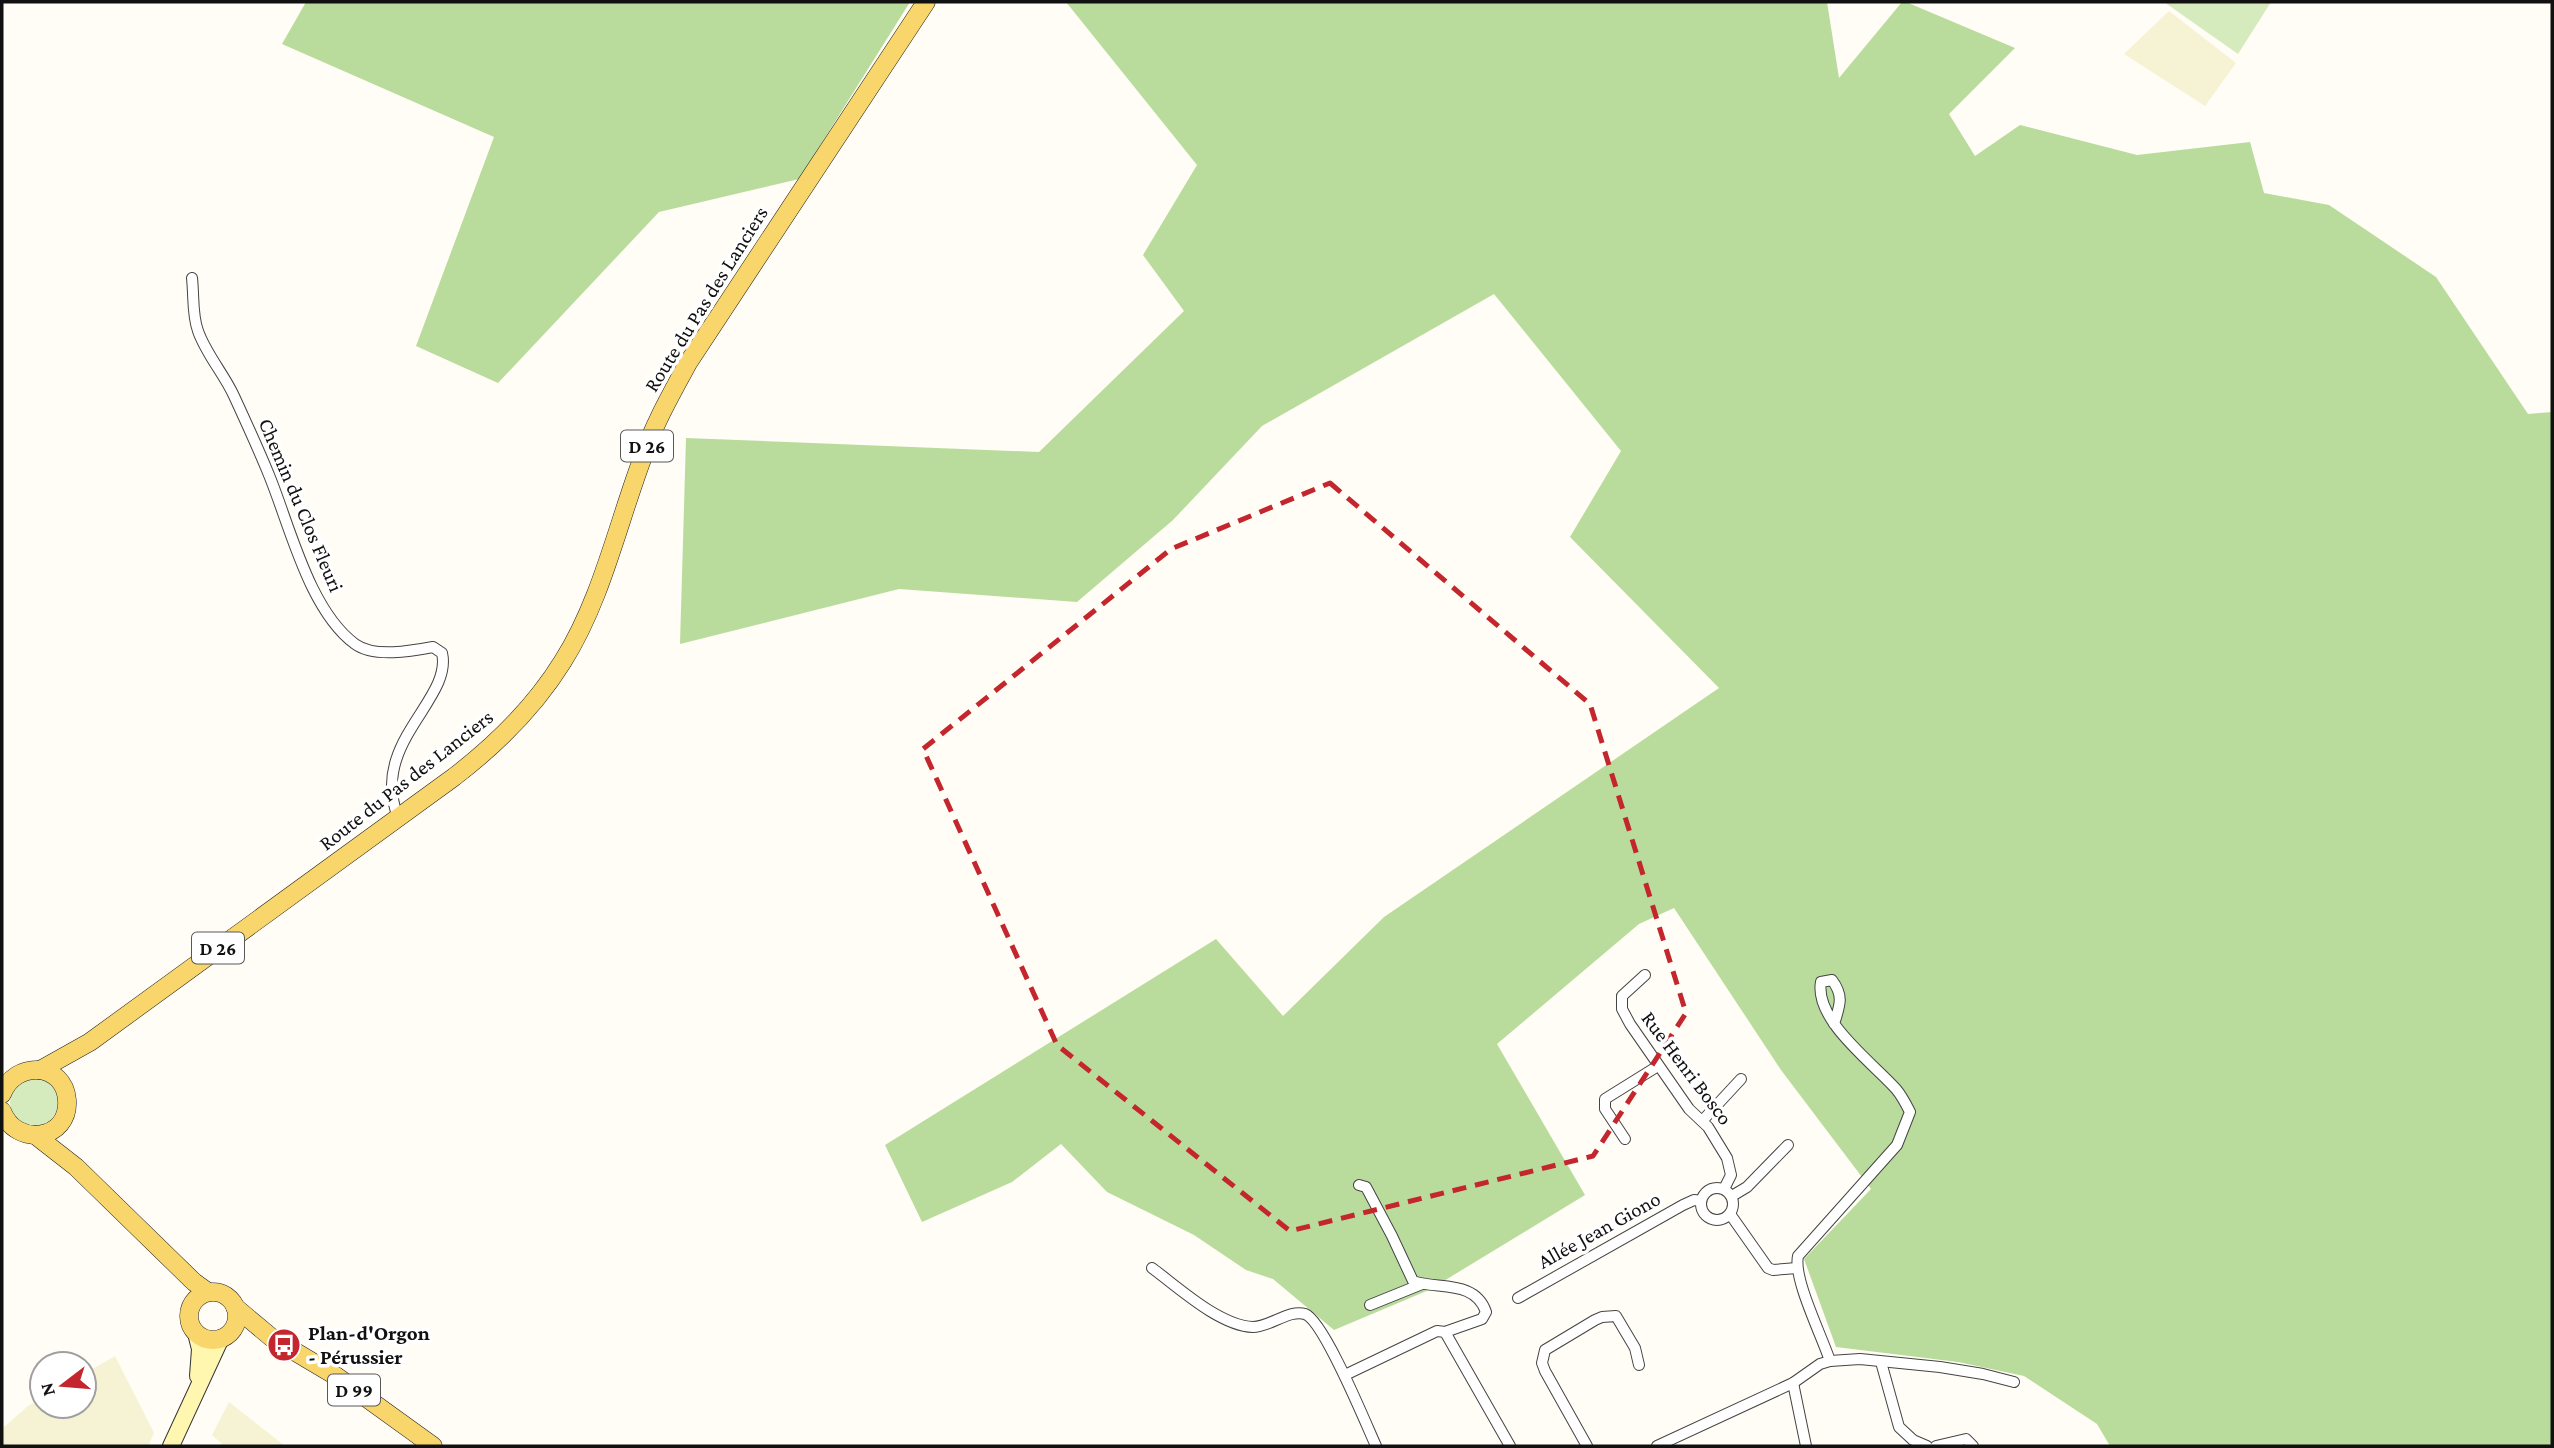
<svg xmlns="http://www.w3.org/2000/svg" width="2554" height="1448" font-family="'Crimson Pro',serif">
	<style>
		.farmland { fill: #f6f3d4 }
		.green { fill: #d5ebbd }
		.forest { fill: #b9dc9c }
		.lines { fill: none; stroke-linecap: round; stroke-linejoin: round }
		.street-casing { stroke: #444; stroke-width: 12 }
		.secondary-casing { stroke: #333; stroke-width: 18 }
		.primary-casing { stroke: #222; stroke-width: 19 }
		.street { stroke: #fff; stroke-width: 10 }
		.secondary { stroke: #fff6b0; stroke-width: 16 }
		.primary { stroke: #f9d66b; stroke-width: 18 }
		.marked { fill: none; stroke: #c4262e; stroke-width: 5; stroke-dasharray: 14 9; stroke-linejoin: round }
		.labels { text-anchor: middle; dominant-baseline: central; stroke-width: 7; stroke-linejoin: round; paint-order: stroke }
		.shield { fill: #fff; stroke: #585858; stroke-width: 2 }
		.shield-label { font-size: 19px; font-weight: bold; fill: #111 }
		.street-label { font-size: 21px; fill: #111; stroke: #fff }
		.poi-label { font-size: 21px; font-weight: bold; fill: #111; stroke: #fff; text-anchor: start }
	</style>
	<rect width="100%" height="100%" fill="#fffdf5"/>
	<g class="farmland">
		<path d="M2169,11L2236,63L2205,106L2124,54Z"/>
		<path d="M115,1356L154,1433L148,1446H2V1429L28,1406L42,1398V1406H84V1374Z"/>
		<path d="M229,1402L285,1446H224L212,1435Z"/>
	</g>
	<g class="green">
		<path d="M2164,2H2271L2238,54Z"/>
		<circle cx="34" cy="1102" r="24"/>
	</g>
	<g class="forest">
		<path d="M306,2H910L799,179L659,212L498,383L416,346L494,137L282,44Z"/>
		<path d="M1066,2H1827L1839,78L1902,2H1906L2015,48L1949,114L1975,156L2020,125L2137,155L2250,142L2264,193L2329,205L2436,277L2528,414L2552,412V1446H2110L2097,1424L2024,1376L1958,1362L1836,1347L1804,1259L1871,1189L1781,1070L1674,908L1639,924L1497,1044L1585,1195L1429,1290L1334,1330L1273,1279L1246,1270L1194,1235L1107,1192L1061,1144L1012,1182L922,1222L885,1145L1216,939L1283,1016L1384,917L1719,688L1570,537L1621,451L1494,294L1262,426L1173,520L1077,602L899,589L680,644L686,438L1039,452L1184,311L1143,255L1197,165Z"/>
	</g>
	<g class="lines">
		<defs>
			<g id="street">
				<path d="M192,278C194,296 192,315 198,331C206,354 224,374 234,396C246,422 258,448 269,475C290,526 309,610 355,644C374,658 412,651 433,647L442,653C453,700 369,743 398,817"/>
				<path d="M1645,975L1622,996V1009L1630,1024L1689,1109L1708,1127L1727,1158L1731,1175L1724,1189"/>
				<path d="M1703,1120L1741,1079"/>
				<path d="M1625,1139L1605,1109V1099L1658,1066"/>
				<path d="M1359,1185L1366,1187L1392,1236L1413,1281C1436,1290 1475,1279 1486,1312L1482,1319L1445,1332"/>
				<circle cx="1717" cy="1204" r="16"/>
				<path d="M1732,1196L1747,1187L1788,1145"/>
				<path d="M1730,1214L1768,1268L1773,1270L1797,1268"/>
				<path d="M1152,1268C1179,1288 1220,1326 1253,1327C1270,1327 1289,1309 1305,1314C1324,1321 1366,1424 1376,1446"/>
				<path d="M1518,1298L1683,1205L1694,1200L1701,1201"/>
				<path d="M1370,1305L1422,1284"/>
				<path d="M1830,1361C1822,1336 1793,1279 1798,1256L1897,1145L1910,1112C1906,1104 1902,1096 1896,1089C1873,1063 1814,1020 1821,982L1832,980C1844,996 1840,1005 1834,1024"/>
				<path d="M1881,1362L1899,1427L1913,1440L1927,1446"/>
				<path d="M1345,1375L1437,1331L1445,1332L1510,1446"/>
				<path d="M1793,1383L1806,1446"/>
				<path d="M1587,1446L1545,1371L1542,1363L1545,1350L1595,1320L1602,1317L1616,1316L1635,1348L1639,1365"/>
				<path d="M1657,1446L1793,1383L1820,1364L1830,1361L1860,1359L1940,1367L1983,1374L2014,1382"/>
				<path d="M1936,1446L1966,1439L1973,1446"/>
			</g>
			<g id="secondary">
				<path d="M196,1333L200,1349L198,1376"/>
				<path d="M171,1446L221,1338"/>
			</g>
			<g id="primary">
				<path d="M40,1070L90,1042L454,777C497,744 534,708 563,661C602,599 618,522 644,454C655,422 672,393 688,363L926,2"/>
				<path d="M2,1094C15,1060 64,1062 67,1100C70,1140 16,1148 2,1111"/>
				<path d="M35,1135L76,1167L194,1282L208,1292"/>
				<circle cx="213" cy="1316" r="24"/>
				<path d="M235,1307L272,1338L336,1376L433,1446"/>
			</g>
		</defs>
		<use href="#street" class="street-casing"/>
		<use href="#secondary" class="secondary-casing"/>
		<use href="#primary" class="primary-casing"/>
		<use href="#street" class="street"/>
		<use href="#secondary" class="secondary"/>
		<use href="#primary" class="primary"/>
	</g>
	<path class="marked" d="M1330,483L1590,704L1686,1013L1593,1156L1290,1231L1057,1045L923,749L1171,549Z"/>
	<defs>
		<symbol id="bus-disc" viewBox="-11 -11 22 22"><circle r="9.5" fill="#c4262e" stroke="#fff"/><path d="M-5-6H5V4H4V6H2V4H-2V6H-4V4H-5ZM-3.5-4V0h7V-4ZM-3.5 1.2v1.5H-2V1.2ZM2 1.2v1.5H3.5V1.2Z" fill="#fff"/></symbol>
	</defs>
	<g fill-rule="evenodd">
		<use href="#bus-disc" x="265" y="1326" width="38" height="38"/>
	</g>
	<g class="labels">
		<g class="shield">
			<rect x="621" y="430.5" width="52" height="31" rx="5"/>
			<rect x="192" y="932.5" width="52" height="31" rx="5"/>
			<rect x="328" y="1374.5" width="52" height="31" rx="5"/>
		</g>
		<g class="shield-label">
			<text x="647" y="446">D 26</text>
			<text x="218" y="948">D 26</text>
			<text x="354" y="1390">D 99</text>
		</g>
		<g class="street-label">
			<text transform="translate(706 299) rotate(-58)">Route du Pas des Lanciers</text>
			<text transform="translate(301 505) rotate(67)">Chemin du Clos Fleuri</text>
			<text transform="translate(406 780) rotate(-38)">Route du Pas des Lanciers</text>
			<text transform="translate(1687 1068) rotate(53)">Rue Henri Bosco</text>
			<text transform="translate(1599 1230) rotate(-29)">Allée Jean Giono</text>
		</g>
		<g class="poi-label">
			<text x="308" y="1333">Plan-d'Orgon<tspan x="308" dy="24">- Pérussier</tspan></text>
		</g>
	</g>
	<rect width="2554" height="1448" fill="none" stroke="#111111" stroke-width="7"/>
	<g transform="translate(63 1385) rotate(254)"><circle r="33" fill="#ffffff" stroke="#a0a0a0" stroke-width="2"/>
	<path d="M0-5L12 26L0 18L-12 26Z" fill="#c4262e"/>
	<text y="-10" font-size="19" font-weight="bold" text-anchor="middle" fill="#111111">N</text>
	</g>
</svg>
